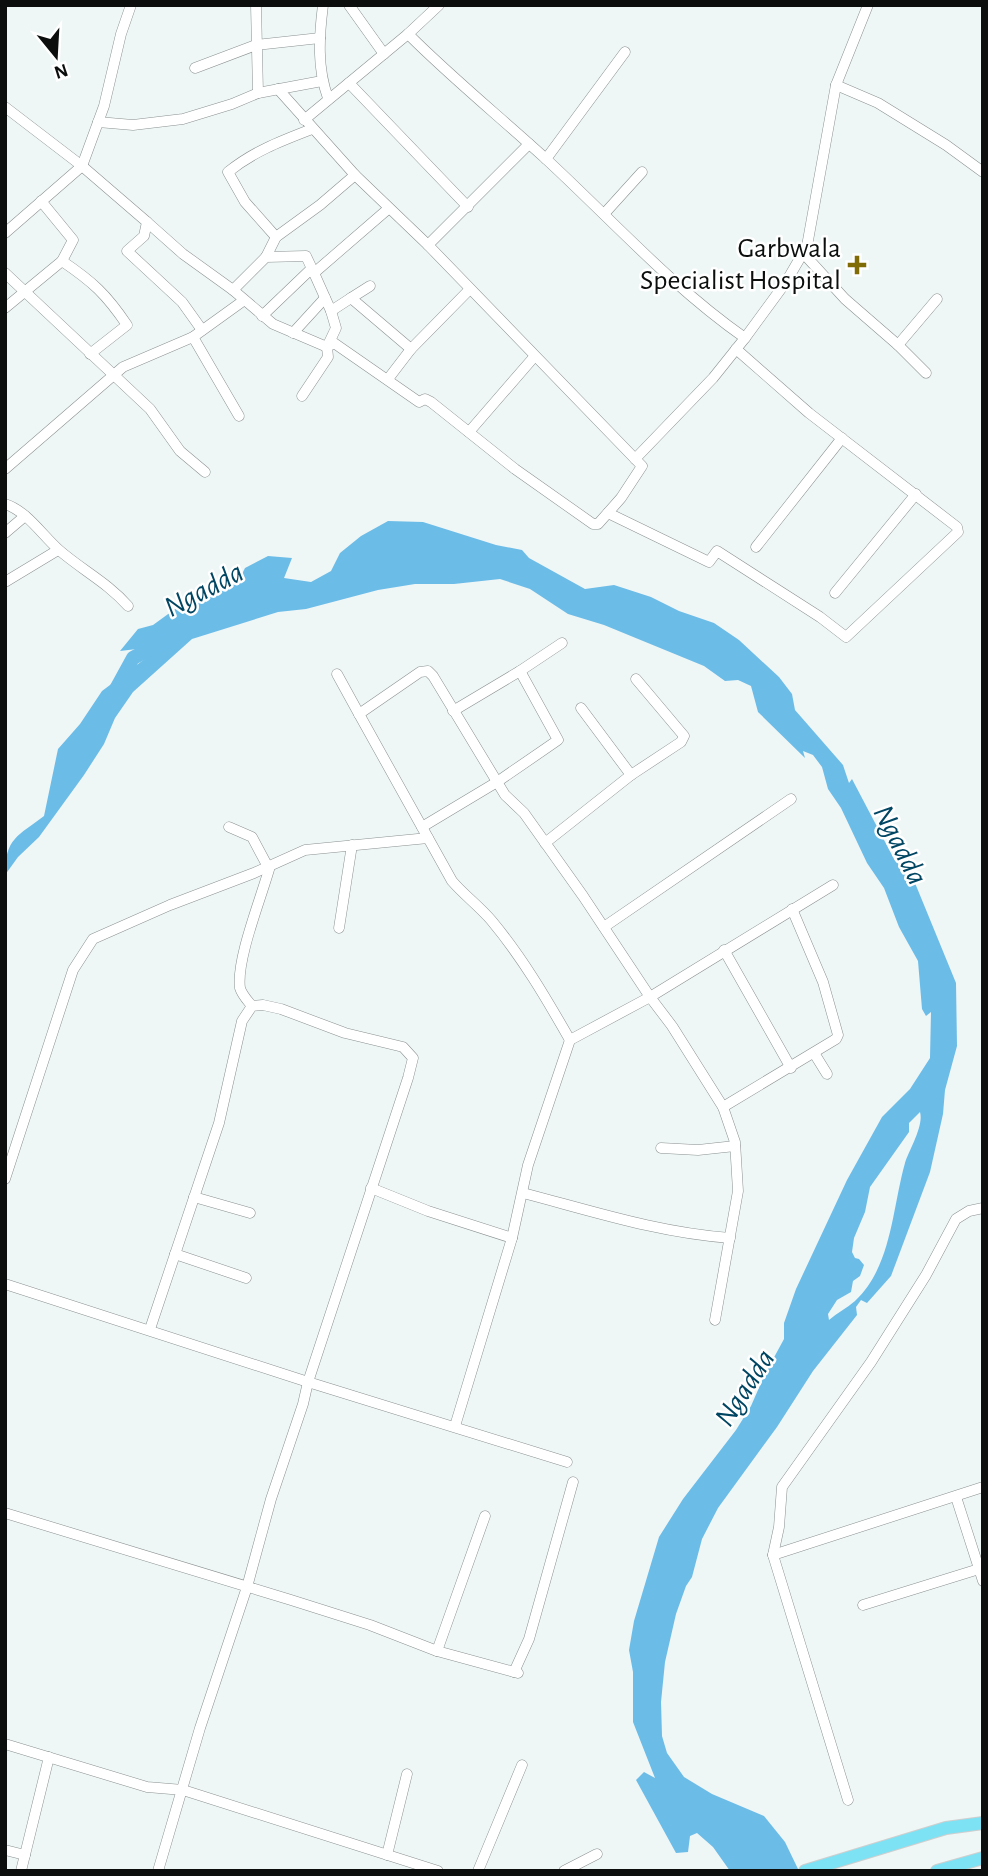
<svg xmlns="http://www.w3.org/2000/svg" width="988" height="1876" font-family="'Alegreya Sans',sans-serif">
	<style>
		.water { fill: #6cbce8; fill-rule: evenodd }
		.lines { fill: none; stroke-linecap: round; stroke-linejoin: round }
		.river { stroke: #6cbce8; stroke-width: 14 }
		.minor-casing { stroke: #8b9191; stroke-width: 11 }
		.major-casing { stroke: #cecfcf; stroke-width: 14 }
		.minor { stroke: #fff; stroke-width: 10 }
		.major { stroke: #7de2f4; stroke-width: 12 }
		.poi-dot { fill: #816b04; stroke: #fff; stroke-width: 2.5 }
		.labels { text-anchor: middle; dominant-baseline: central; stroke-width: 5; stroke-linejoin: round; paint-order: stroke }
		.poi-label { font-size: 28px; fill: #0c0e0e; stroke: #fff; text-anchor: end }
		.water-label { font-size: 30px; font-style: italic; fill: #004663; stroke: #fff }
	</style>
	<rect width="100%" height="100%" fill="#eff6f6"/>
	<path class="water" d="M388,521L423,522L496,545L522,550L529,558L585,589L614,585L651,597L679,611L714,623L739,640L779,677L792,694L795,710L843,765L849,783L852,779L894,859L915,883L956,983L957,1046L945,1090L943,1114L930,1172L891,1276L867,1303L861,1300L856,1307L857,1315L813,1371L777,1427L718,1508L702,1539L692,1577L686,1586L676,1614L665,1662L661,1702L662,1736L667,1753L684,1777L712,1794L764,1816L785,1842L799,1871H730L713,1847L697,1833L690,1836L688,1852L676,1853L636,1780L644,1772L655,1778L633,1722V1672L629,1650L634,1621L659,1537L683,1499L736,1430L751,1406L765,1374L784,1339V1323L796,1289L847,1180L882,1117L910,1089L930,1058L931,1012L926,1016L922,1009L918,961L899,927L884,888L867,863L841,808L828,789L822,767L813,755L803,751L805,758L758,712L751,686L738,680L725,681L704,666L604,625L568,614L530,589L500,579L454,584H415L378,590L306,609L278,612L192,639L133,692L115,718L104,744L84,775L39,837L18,857L5,875C5,838 18,836 44,816L58,749L80,724L102,691L162,646L120,651L138,629L153,625L204,588L237,584L245,568L268,556L292,558L284,578L311,582L331,571L340,553L361,536ZM920,1112C924,1126 909,1150 905,1163C892,1209 892,1266 855,1301C847,1308 837,1313 829,1320L828,1314L837,1300L851,1292L853,1281L860,1276L864,1265L859,1259L855,1258L852,1252L854,1238L865,1212L870,1187L909,1132V1123Z"/>
	<g class="lines">
		<path class="river" d="M116,689L133,658L170,638"/>
		<defs>
			<g id="minor">
				<path d="M256,5L258,93"/>
				<path d="M323,5C319,37 317,68 328,98"/>
				<path d="M349,5L384,54"/>
				<path d="M408,34C452,78 500,117 546,159C611,219 672,287 745,338L786,282L807,246L836,85L868,5"/>
				<path d="M195,68L256,45L320,38"/>
				<path d="M349,83L468,207"/>
				<path d="M836,85L878,103L946,145L983,172"/>
				<path d="M5,107L82,166L147,222L144,236L127,251L182,302L202,330"/>
				<path d="M304,120L408,34L439,5"/>
				<path d="M98,122L133,125L183,119L232,104L258,93L322,81"/>
				<path d="M546,159L625,52"/>
				<path d="M388,209L314,273L331,311L351,298L411,349"/>
				<path d="M604,214L642,172"/>
				<path d="M147,222L183,254L233,290L273,324L327,347L334,343L419,402L425,399L431,402L515,469L593,524H598L621,498L642,466L428,245L355,175L278,89"/>
				<path d="M5,233L82,166L104,106L121,34L131,5"/>
				<path d="M276,237L245,202L228,172C254,151 281,141 312,129"/>
				<path d="M428,245L529,144"/>
				<path d="M803,253L845,299L898,345L926,373"/>
				<path d="M266,257L276,237L320,205L355,175"/>
				<path d="M62,261C93,282 106,294 127,325L90,354"/>
				<path d="M5,273L150,409L180,451L205,472"/>
				<path d="M233,290L266,257L306,256L314,273L309,271L262,316"/>
				<path d="M351,298L370,286"/>
				<path d="M5,308L62,261L73,240L41,201"/>
				<path d="M293,333L325,298"/>
				<path d="M193,337L239,416"/>
				<path d="M898,345L937,299"/>
				<path d="M388,379L411,349L469,290"/>
				<path d="M302,396L328,357L327,347L336,328L331,311"/>
				<path d="M469,432L534,357"/>
				<path d="M635,459L713,378L745,338"/>
				<path d="M5,469L123,367L193,337L243,301"/>
				<path d="M5,504C27,511 42,535 59,550C82,570 108,583 128,606"/>
				<path d="M608,513L709,562L717,551L820,617L846,637L958,532L957,527L809,413L736,349"/>
				<path d="M5,533L25,516"/>
				<path d="M756,547L842,438"/>
				<path d="M5,582L58,550"/>
				<path d="M835,593L916,494"/>
				<path d="M520,671L562,643"/>
				<path d="M337,674L359,714"/>
				<path d="M581,708L631,775"/>
				<path d="M229,827L252,837L268,867"/>
				<path d="M422,827L497,782L558,740L520,671L453,711"/>
				<path d="M545,843L631,775L681,742L684,736L636,679"/>
				<path d="M604,927L791,799"/>
				<path d="M339,928L352,845"/>
				<path d="M724,950L791,1068"/>
				<path d="M252,1006C248,1001 242,995 240,988C236,959 262,896 270,866"/>
				<path d="M570,1040C546,998 522,957 491,920C479,906 464,895 452,881L359,714L420,672L428,671L433,676L505,795L524,813L583,896L650,997L672,1026L723,1107L735,1142L738,1191L715,1320"/>
				<path d="M814,1053L827,1074"/>
				<path d="M723,1107L836,1039L838,1035L823,982L792,909"/>
				<path d="M661,1148L698,1150L735,1146"/>
				<path d="M5,1179L73,970L93,939L170,905L254,873L305,850L428,838"/>
				<path d="M371,1188L428,1211L512,1238"/>
				<path d="M523,1193C592,1211 659,1233 730,1238"/>
				<path d="M194,1197L250,1213"/>
				<path d="M175,1254L246,1278"/>
				<path d="M5,1284L308,1382L567,1462"/>
				<path d="M150,1329L219,1123L242,1021L252,1006L263,1005L281,1009L345,1033L403,1047L413,1058L408,1078L308,1382L303,1404L271,1499L247,1587L200,1728L158,1871"/>
				<path d="M455,1426L512,1238L528,1165L570,1040L650,997L833,885"/>
				<path d="M956,1497L983,1581"/>
				<path d="M5,1513L291,1600L370,1625L437,1651L518,1673"/>
				<path d="M773,1555L983,1487"/>
				<path d="M863,1605L979,1569"/>
				<path d="M437,1651L485,1516"/>
				<path d="M514,1672L529,1639L573,1482"/>
				<path d="M5,1744L147,1787L183,1790L438,1871"/>
				<path d="M848,1800L773,1555L779,1527L782,1487L871,1362L926,1275L956,1219L969,1211L983,1208"/>
				<path d="M5,1850L25,1855"/>
				<path d="M387,1855L407,1774"/>
				<path d="M21,1871L49,1757"/>
				<path d="M478,1871L522,1765"/>
				<path d="M564,1871L597,1854"/>
			</g>
			<g id="major">
				<path d="M805,1871L946,1828L983,1823"/>
				<path d="M937,1871L983,1858"/>
			</g>
		</defs>
		<use href="#minor" class="minor-casing"/>
		<use href="#major" class="major-casing"/>
		<use href="#minor" class="minor"/>
		<use href="#major" class="major"/>
	</g>
	<path class="poi-dot" d="M853.5 254.5h7v7h7v7h-7v7h-7v-7h-7v-7h7z"/>
	<g class="labels">
		<g class="poi-label">
			<text x="841" y="249">Garbwala<tspan x="841" dy="32">Specialist Hospital</tspan></text>
		</g>
		<g class="water-label">
			<text transform="translate(204 590) rotate(-28)">Ngadda</text>
			<text transform="translate(900 845) rotate(63)">Ngadda</text>
			<text transform="translate(745 1388) rotate(-57)">Ngadda</text>
		</g>
	</g>
	<rect width="988" height="1876" fill="none" stroke="#0c0e0e" stroke-width="14"/>
	<g transform="translate(56 56) rotate(162)" stroke="#ffffff" stroke-width="5" paint-order="stroke">
	<path d="M0-5L12 26L0 18L-12 26Z" fill="#0c0e0e"/>
	<text y="-10" font-size="19" font-weight="bold" text-anchor="middle" fill="#0c0e0e">N</text>
	</g>
</svg>
